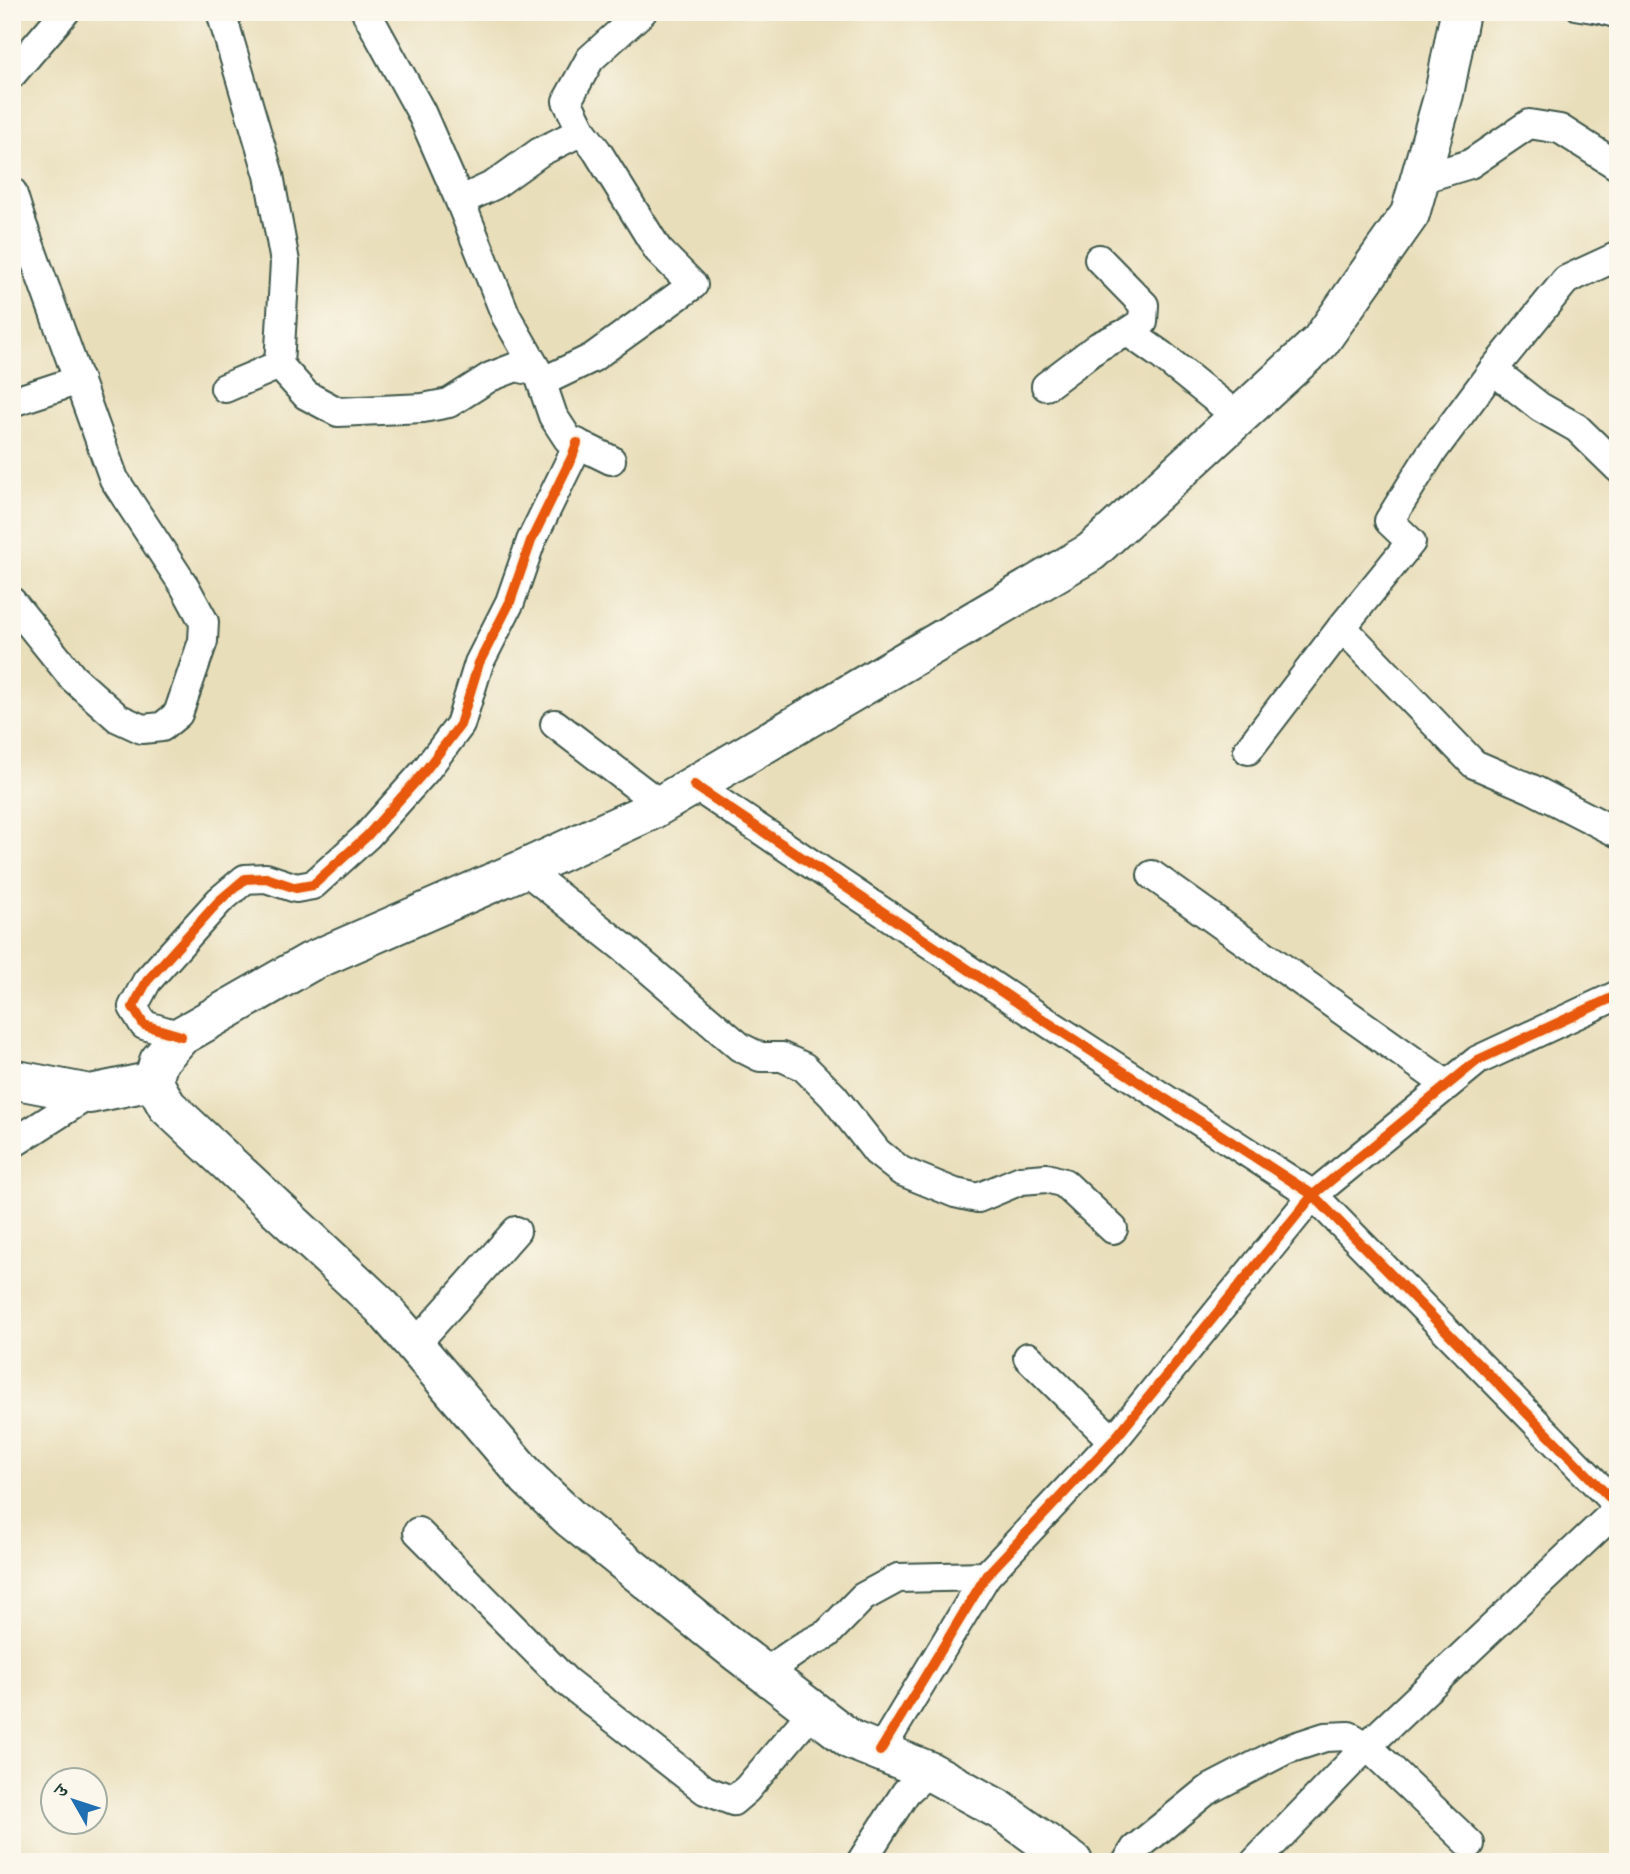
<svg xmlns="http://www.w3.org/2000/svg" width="1630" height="1874" font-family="'IM FELL English','Noto Serif Devanagari',serif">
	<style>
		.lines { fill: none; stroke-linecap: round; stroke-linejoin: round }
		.lane-casing { stroke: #3d5548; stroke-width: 18 }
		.street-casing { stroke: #3d5548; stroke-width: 32 }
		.secondary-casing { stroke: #3d5548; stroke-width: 42 }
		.lane { stroke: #fff; stroke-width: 14 }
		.street { stroke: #fff; stroke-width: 28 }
		.secondary { stroke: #fff; stroke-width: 38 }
		.cycleway-casing { stroke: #fbf7ec; stroke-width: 15 }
		.cycleway { stroke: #e8590c; stroke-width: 10 }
	</style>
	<rect width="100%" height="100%" fill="#fbf7ec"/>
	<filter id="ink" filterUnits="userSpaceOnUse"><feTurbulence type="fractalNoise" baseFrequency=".0143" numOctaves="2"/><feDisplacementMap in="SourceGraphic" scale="14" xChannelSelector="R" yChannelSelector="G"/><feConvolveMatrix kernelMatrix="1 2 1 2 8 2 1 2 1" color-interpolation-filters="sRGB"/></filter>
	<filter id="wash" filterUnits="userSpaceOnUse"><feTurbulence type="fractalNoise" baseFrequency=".00686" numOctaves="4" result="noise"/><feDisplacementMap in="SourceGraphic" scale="28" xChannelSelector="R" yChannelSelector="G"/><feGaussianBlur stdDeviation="1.57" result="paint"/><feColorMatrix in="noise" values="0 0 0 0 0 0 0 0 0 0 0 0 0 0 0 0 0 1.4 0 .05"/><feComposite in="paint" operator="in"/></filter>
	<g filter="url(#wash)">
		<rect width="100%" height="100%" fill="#e9deba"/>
	</g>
	<g filter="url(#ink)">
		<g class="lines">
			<defs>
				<path id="lane" d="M1575,12L1600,16L1618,21"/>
				<g id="street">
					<path d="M221,12L269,175L285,262L279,365"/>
					<path d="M366,12L421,112L460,201L506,316L538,372L553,416L568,439L611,460"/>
					<path d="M12,74L65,12"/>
					<path d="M1420,179L1470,164L1529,124L1560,129L1618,166"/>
					<path d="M12,192L22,224L114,479L185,587L204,622L203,641L178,714L162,727L142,729L118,718L73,678L12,602"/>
					<path d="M460,201L494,185L540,152L582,131"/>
					<path d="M1099,259L1144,305L1143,322L1128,332"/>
					<path d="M1493,370L1540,407L1577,428L1618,468"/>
					<path d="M542,382L592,358L693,285L658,250L597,151L582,131L567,101L590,59L642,12"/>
					<path d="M1046,386L1099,346L1128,332L1161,355L1238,417"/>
					<path d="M225,388L279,365L306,395L338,412L423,408L449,403L490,377L516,367L538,372"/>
					<path d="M12,402L79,380"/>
					<path d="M1342,627L1474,764L1532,789L1618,833"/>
					<path d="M555,724L661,805"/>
					<path d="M1248,750L1342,627L1411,542L1389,521L1430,455L1493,370L1566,280L1618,256"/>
					<path d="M694,785L1036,1015L1313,1195L1618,1506"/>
					<path d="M524,869L624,948L740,1047L760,1057H782L804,1067L833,1096L877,1152L901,1171L955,1193L978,1198L1021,1180L1047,1178L1064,1183L1113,1229"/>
					<path d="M1152,875L1447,1085"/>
					<path d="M181,1036L144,1025L133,1007L147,981L219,901L245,879L266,878L296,888L313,885L367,836L425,771L460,725L479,663L510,602L531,541L572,457L577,443"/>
					<path d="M12,1144L90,1094"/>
					<path d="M414,1346L516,1231"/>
					<path d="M1028,1357L1113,1441"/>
					<path d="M418,1532L566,1681L705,1790L733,1801L747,1789L813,1711"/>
					<path d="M764,1673L802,1647L827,1634L863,1597L898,1578L986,1576"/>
					<path d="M880,1751L986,1576L1113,1441L1313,1195L1478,1060L1618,995"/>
					<path d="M861,1862L906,1792L929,1771"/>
					<path d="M1127,1862L1135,1849L1206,1791L1285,1750L1325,1737L1349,1736L1367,1746L1470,1844"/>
					<path d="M1255,1862L1367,1746L1618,1509"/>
				</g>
				<g id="secondary">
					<path d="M12,1079L90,1094L153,1081"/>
					<path d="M1073,1862L1000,1810L929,1771L851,1740L729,1646L571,1519L528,1478L382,1307L167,1106L153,1081L159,1061L181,1036L310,962L524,869L650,811L1091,552L1320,342L1410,214L1444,94L1460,12"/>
				</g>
			</defs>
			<use href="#lane" class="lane-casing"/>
			<use href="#street" class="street-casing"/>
			<use href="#secondary" class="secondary-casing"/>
			<use href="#lane" class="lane"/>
			<use href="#street" class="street"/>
			<use href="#secondary" class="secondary"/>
			<defs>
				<g id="cycleway">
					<path d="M694,785L1036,1015L1313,1195L1618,1506"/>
					<path d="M181,1036L144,1025L133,1007L147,981L219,901L245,879L266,878L296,888L313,885L367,836L425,771L460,725L479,663L510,602L531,541L572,457L577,443"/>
					<path d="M880,1751L986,1576L1113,1441L1313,1195L1478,1060L1618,995"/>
				</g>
			</defs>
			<use href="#cycleway" class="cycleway-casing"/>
			<use href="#cycleway" class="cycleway"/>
		</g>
	</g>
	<rect width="1630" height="1874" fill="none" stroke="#fbf7ec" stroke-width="42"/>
	<g transform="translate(74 1801) rotate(309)"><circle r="33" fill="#fbf7ec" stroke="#a3ada2" stroke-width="2"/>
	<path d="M0-5L12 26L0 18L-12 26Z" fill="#1f6fb2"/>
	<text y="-10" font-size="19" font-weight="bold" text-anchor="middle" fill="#1f3d34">उ</text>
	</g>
</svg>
